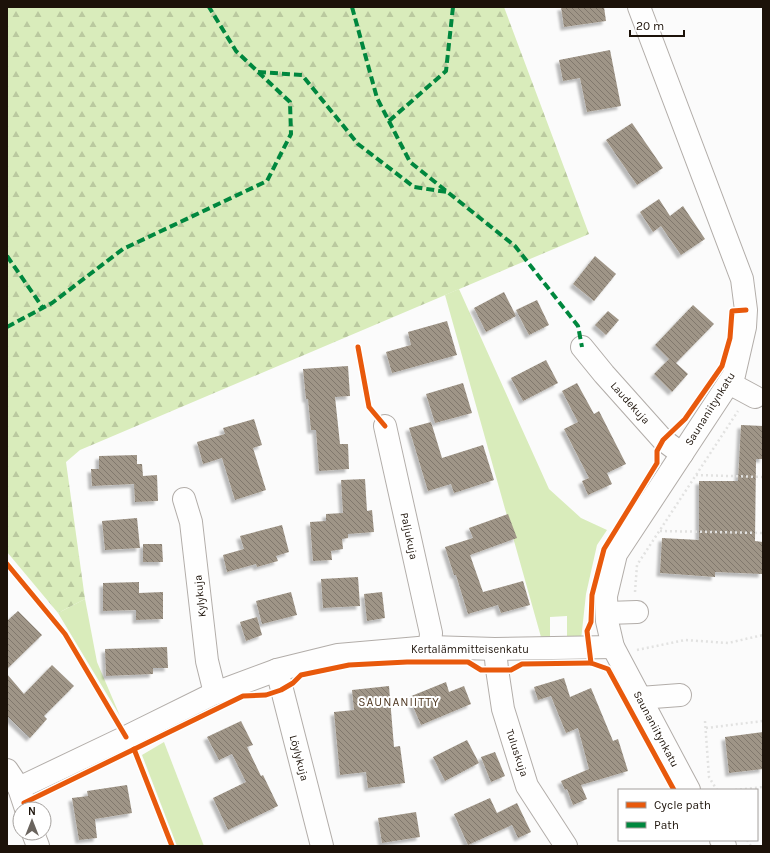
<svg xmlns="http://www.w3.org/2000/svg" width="770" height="853" font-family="Karla,sans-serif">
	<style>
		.green { fill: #d9ecbb }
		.forest { fill: url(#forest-firs) }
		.building { fill: url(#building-back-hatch); filter: url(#shadow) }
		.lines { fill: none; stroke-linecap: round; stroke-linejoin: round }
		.minor-casing { stroke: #b2ada9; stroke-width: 24 }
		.path { stroke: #e2e2e1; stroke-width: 2.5; stroke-dasharray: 2 3; stroke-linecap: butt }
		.minor { stroke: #fefefe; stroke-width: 22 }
		.quiet { stroke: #00873e; stroke-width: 4; stroke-dasharray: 8 4; stroke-linecap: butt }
		.cycleway-casing { stroke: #fff; stroke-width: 8 }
		.cycleway { stroke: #e8590c; stroke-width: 5 }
		.labels { text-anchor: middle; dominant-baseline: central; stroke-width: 4; stroke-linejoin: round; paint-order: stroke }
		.street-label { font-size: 11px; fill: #1c1209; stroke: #fff }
		.neighbourhood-label { font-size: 12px; letter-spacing: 1px; fill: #513a24; stroke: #fff }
	</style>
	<defs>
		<pattern id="forest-firs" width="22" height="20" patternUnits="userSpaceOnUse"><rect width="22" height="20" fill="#d9ecbb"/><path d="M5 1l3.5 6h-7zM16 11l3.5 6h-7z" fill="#bac99f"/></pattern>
		<pattern id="building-back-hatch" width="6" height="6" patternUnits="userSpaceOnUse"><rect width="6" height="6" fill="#9f9587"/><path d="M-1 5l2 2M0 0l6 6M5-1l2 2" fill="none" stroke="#81786d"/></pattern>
		<filter id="shadow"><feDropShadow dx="-3.5" dy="3.5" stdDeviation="1" flood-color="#0004"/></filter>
	</defs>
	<rect width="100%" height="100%" fill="#fbfbfb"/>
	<g class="green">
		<path d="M459,289L549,489L581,518L607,530L597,545L586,594L581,640L567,641V616L550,617V637H541L445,295Z"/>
		<path d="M85,599L97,662L120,716L58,613Z"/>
		<path d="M164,742L204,846H177L142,755Z"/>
	</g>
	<path class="forest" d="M7,7H504L589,234L80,450L66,462L85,599L58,613L7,552Z"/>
	<g class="building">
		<path d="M561,7H604L606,21L564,27Z"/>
		<path d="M610,50L621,106L587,112L580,78L563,81L559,60Z"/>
		<path d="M632,123L663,168L637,185L606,140Z"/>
		<path d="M659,199L670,216L683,206L705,239L681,255L661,226L653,232L640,212Z"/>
		<path d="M595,256L616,274L594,301L573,284Z"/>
		<path d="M504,292L516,316L486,332L474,308Z"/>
		<path d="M537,300L549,325L529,335L516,310Z"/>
		<path d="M693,305L714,324L676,363L688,374L672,392L654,374L669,359L655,345Z"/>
		<path d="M608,311L619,320L606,335L595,325Z"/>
		<path d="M447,321L457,355L392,373L386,352L411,345L408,332Z"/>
		<path d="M546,360L558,383L523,401L511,378Z"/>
		<path d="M348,366L350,396L335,397L340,444H348L349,469L319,471L316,430H311L308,399H306L303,369Z"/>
		<path d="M463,383L472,413L435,423L426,394Z"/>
		<path d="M577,383L594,414L599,411L626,464L607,473L612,484L588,495L582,481L589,478L564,429L578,422L562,391Z"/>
		<path d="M254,419L262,445L253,448L266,490L235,500L222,458L203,464L197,442L225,434L223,428Z"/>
		<path d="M431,422L442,458L483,445L494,480L454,493L451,484L428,491L409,428Z"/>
		<path d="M741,425L763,426V459H756L755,541L763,542L762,574L715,572V577L660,573L662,538L699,540V481H738Z"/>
		<path d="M137,455V464H142L143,476L157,475L158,501L135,502L134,484L92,486L91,469H99V456Z"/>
		<path d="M365,479L367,511L372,510L374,532L348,534V538L342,539L343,549L331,551L332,560L313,561L310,522L326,521V514L343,513L341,480Z"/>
		<path d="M508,514L517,538L470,555L483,592L523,581L530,605L501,613L498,605L468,614L456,575H454L445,547L473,538L469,528Z"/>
		<path d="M137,518L140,548L105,550L102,521Z"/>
		<path d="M282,525L289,552L276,556L278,561L257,567L256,564L227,572L223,555L244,549L240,536Z"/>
		<path d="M143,544H162L163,562H143Z"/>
		<path d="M358,577L360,606L323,608L321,579Z"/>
		<path d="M139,582V593L163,592V619L136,620V610L103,611V583Z"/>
		<path d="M291,592L297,615L262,624L256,601Z"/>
		<path d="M382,592L385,618L367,621L364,594Z"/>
		<path d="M18,611L42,635L7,669V621Z"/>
		<path d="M257,617L262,635L246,641L240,622Z"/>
		<path d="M167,647L168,668H153V674L106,676L105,649Z"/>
		<path d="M52,665L74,686L44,716L47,719L30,738L7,716V674L24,694Z"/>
		<path d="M564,678L570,697L591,688L613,741L618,739L628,771L581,785L587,799L573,805L567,789L565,790L561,781L589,769L578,728L566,733L551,696L538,700L534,687Z"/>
		<path d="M446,682L449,692L464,686L471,704L421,725L409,697Z"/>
		<path d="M389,686L394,747L400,746L405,783L368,788L366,772L340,775L334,712L354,710L352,690Z"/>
		<path d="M241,721L253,745L247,747L261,776L263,775L278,806L228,830L213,798L246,782L232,754L219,760L207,737Z"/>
		<path d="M763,732V769L729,773L725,737Z"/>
		<path d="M467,740L479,763L445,781L433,757Z"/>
		<path d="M495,752L505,776L491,782L481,757Z"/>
		<path d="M127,785L132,813L95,819L97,838L79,840L72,798L88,796L87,791Z"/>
		<path d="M490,798L497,813L517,803L531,832L518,838L512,825L468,845L454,814Z"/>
		<path d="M416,812L420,837L382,843L378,818Z"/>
	</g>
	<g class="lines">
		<defs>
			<g id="minor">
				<path d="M639,7L742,279L746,310L745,327L734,375L616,554L606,596L607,621L613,647L689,790"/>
				<path d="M582,347L604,374L663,440L682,454"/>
				<path d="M729,383L755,397"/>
				<path d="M385,426L431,633L430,647"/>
				<path d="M184,499L191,522L207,661L215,693"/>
				<path d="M607,613L637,612"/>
				<path d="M495,649L497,669L503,709L527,786L566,846"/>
				<path d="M277,670L322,846"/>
				<path d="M640,698L680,695"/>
				<path d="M7,770L19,788L26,809"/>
				<path d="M19,788L126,737L215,693L277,670L338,655L430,647L495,649L613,647"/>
				<path d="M33,833L38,846"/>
				<path d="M721,840L725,846"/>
			</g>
		</defs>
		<use href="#minor" class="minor-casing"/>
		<g class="path">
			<path d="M696,475L763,477"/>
			<path d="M660,531L763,533"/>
			<path d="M635,592L637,565L738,411"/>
			<path d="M637,650L685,640L728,643L763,635"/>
			<path d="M705,721L709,777L717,790"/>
			<path d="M706,728L763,721"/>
			<path d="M735,790L763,787"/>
			<path d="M747,840L751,846"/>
		</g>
		<use href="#minor" class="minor"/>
		<g class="quiet">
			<path d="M352,7L377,98L410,162L515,246L578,326L582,347"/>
			<path d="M258,72L302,75L358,144L414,187L447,192"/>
			<path d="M389,121L446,71L453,7"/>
			<path d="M7,256L43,308"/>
			<path d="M7,327L52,303L123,249L267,181L291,134L290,102L236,51L209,7"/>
		</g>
		<defs>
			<g id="cycleway">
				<path d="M358,347L369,407L385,426"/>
				<path d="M7,564L65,634L126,737"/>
				<path d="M134,749L172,846"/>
				<path d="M674,790L608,669L591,663L587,631L591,622L592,595L604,549L657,463V451L663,440L685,419L722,366L730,338L732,311L746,310"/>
				<path d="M24,803L243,696L266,695L281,690L293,683L301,675L349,665L407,662H468L481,670H511L522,664L591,663"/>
			</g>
		</defs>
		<use href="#cycleway" class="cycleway-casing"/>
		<use href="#cycleway" class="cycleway"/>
	</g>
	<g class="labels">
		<g class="street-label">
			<text transform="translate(630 403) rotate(48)">Laudekuja</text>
			<text transform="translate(710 409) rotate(-58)">Saunaniitynkatu</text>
			<text transform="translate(409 536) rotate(78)">Paljukuja</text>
			<text transform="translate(200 596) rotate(-96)">Kylykuja</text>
			<text x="470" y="649">Kertalämmitteisenkatu</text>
			<text transform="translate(656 729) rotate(62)">Saunaniitynkatu</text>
			<text transform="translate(517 753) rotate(72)">Tuluskuja</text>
			<text transform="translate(299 758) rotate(75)">Löylykuja</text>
		</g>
		<g class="neighbourhood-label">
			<text x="399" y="702">SAUNANIITTY</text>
		</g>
	</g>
	<rect width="770" height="853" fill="none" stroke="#1c1209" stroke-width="16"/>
	<rect x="618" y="789" width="140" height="52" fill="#ffffff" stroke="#a4a09d"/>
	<rect x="626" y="802" width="20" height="6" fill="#e8590c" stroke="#a4a09d"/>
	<text x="654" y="809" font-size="12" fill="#1c1209">Cycle path</text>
	<rect x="626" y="822" width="20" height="6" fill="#00873e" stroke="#a4a09d"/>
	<text x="654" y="829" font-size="12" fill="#1c1209">Path</text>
	<g transform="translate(32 821)"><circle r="19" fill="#ffffff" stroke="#a4a09d"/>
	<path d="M0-3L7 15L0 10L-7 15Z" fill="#6a645e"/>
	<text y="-6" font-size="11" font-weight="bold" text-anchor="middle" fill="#1c1209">N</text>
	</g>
	<path d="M630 30v6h54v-6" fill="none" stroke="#1c1209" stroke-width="2"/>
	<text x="636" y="30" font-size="12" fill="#1c1209" stroke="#ffffff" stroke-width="3" paint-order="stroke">20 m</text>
</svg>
